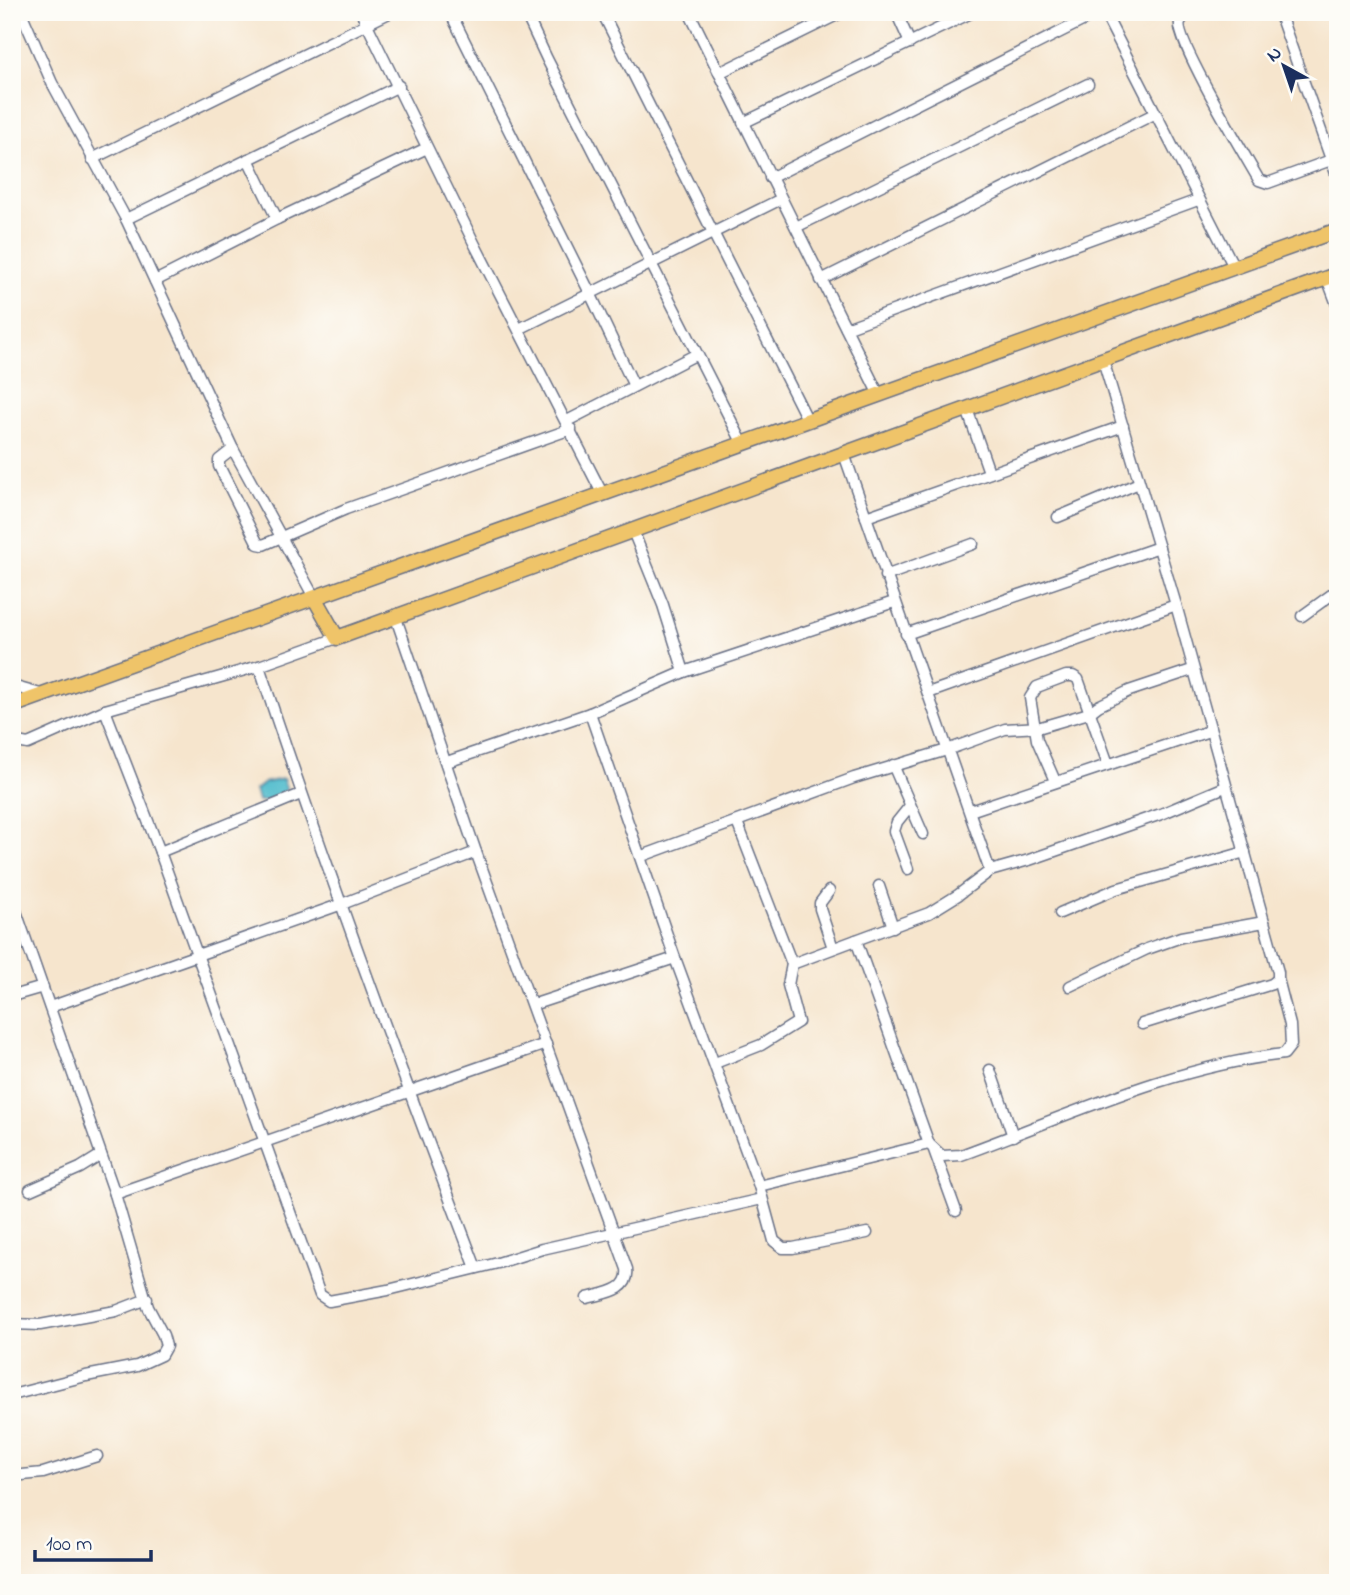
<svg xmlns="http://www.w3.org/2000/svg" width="1350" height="1595" font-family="'Indie Flower',sans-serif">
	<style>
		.water { fill: #52bdcd; stroke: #367696; stroke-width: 2 }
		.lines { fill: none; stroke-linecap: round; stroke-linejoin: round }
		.minor-casing { stroke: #686f85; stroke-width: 13 }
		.major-casing { stroke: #686f85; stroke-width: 17 }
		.minor { stroke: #fff; stroke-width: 10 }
		.major { stroke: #efc469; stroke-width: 14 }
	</style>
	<rect width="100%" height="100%" fill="#fdfcf7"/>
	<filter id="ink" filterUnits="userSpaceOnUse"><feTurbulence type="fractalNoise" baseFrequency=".0143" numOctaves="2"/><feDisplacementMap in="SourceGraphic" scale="14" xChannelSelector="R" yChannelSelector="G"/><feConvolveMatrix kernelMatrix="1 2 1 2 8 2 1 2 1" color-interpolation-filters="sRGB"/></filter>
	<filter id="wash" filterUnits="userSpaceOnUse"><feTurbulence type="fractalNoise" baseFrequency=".00686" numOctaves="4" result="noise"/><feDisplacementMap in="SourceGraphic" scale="28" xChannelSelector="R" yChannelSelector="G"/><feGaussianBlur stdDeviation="1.57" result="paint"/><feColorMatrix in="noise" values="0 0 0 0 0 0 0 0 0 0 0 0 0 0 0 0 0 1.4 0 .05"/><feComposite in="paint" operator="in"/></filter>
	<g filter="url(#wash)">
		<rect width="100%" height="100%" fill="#f6e5cd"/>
		<path class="water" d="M283,779L287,790L267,801H258L255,790L264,783Z"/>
	</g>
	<g filter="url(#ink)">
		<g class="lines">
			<defs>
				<g id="minor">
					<path d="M21,12L52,83L126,219L233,449L315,599"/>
					<path d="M361,12L474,243L603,495"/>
					<path d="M450,12L590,293L634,386"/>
					<path d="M525,12L547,59L743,444"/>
					<path d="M602,12L808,421"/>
					<path d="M689,12L879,395"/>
					<path d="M896,12L910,43"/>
					<path d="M1104,12L1234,267"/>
					<path d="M1193,12C1188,14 1182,17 1180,22C1174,38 1247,159 1259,180L1268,183L1331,160"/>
					<path d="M1279,12L1338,179"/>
					<path d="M719,73L843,12"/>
					<path d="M743,123L973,12"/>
					<path d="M92,159L391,12"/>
					<path d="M248,159L277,219"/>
					<path d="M770,178L1100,12"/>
					<path d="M126,219L399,86"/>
					<path d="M796,227L1088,84"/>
					<path d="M1327,278L1338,307"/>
					<path d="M821,280L1154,114"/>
					<path d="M155,281L277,219L427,148"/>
					<path d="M846,328L1198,200"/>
					<path d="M519,329L781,199"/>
					<path d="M1103,360L1176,605L1278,972V979L1272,984L1142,1024"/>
					<path d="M967,409L989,472"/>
					<path d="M567,421L697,354"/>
					<path d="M233,449L219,460V466L258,544L263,545L346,509L571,429"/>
					<path d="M844,454L990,871"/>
					<path d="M866,517L1123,426"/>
					<path d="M1058,517L1139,483"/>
					<path d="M633,531L663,605L684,672"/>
					<path d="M885,576L973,544"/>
					<path d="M1302,616L1338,590"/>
					<path d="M396,618L476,852L627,1269C630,1292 604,1293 587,1298"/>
					<path d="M906,634L1159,547"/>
					<path d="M259,666C326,869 400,1069 476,1268"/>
					<path d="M12,686L44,695"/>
					<path d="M928,693L1176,605"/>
					<path d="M105,710L160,852L320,1295L329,1301L388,1290L498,1263L542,1249L762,1199"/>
					<path d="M590,713L675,958L759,1186L774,1241L783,1248H793L867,1233"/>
					<path d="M12,741L28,744L105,710L259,666L337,638"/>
					<path d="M447,762L590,713L684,672L894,602"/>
					<path d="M893,765L923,834"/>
					<path d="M1055,781L1037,740L1030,698L1037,687L1066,676H1073L1078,679L1108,764"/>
					<path d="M970,811L1209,731"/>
					<path d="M160,852L301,794"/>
					<path d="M642,856L854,778L947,750L1005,729L1041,727L1089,713L1098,706L1129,691L1192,670"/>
					<path d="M908,869L894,831L897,822L909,807"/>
					<path d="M879,886L893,927"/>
					<path d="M829,891L820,903V909L833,948"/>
					<path d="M12,900L115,1194L148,1307L163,1335L166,1346L161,1355L137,1366L86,1376L12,1395"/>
					<path d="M1060,913L1116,889L1245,852"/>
					<path d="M856,940L929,913L958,895L990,871L1029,860L1161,814L1225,787"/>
					<path d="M792,964L856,940L929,1144L942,1156L961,1155C1068,1116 1170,1067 1284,1054L1291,1045L1290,1025L1278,979"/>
					<path d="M1070,986L1147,949L1181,937L1264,922"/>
					<path d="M12,996L43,987"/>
					<path d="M532,1005L675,958"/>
					<path d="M50,1007L342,904L476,852"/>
					<path d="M715,1063L761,1045L798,1022L788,985L792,964L737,822"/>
					<path d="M990,1070L1013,1136"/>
					<path d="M934,1150L956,1211"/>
					<path d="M759,1186L929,1144"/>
					<path d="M30,1190L80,1168L101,1155"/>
					<path d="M115,1194L546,1044"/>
					<path d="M12,1324L40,1325L116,1311L147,1299"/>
					<path d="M12,1476L43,1473L97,1456"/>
					<path d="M12,1487V1491"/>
				</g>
				<g id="major">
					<path d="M315,599L337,638L1338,274"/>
					<path d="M12,706L1338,230"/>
				</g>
			</defs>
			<use href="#minor" class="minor-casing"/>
			<use href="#major" class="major-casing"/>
			<use href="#minor" class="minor"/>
			<use href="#major" class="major"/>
		</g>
	</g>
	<rect width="1350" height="1595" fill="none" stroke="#fdfcf7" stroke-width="42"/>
	<g transform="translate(1284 66) rotate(320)" stroke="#fdfcf7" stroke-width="5" paint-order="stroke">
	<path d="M0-5L12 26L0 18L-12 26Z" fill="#1b2f5e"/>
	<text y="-10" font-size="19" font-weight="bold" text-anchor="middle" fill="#1b2f5e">N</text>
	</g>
	<path d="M35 1550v10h116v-10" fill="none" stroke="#1b2f5e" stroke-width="3.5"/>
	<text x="46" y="1550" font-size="21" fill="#1b2f5e" stroke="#fdfcf7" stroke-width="5" paint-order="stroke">100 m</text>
</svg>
